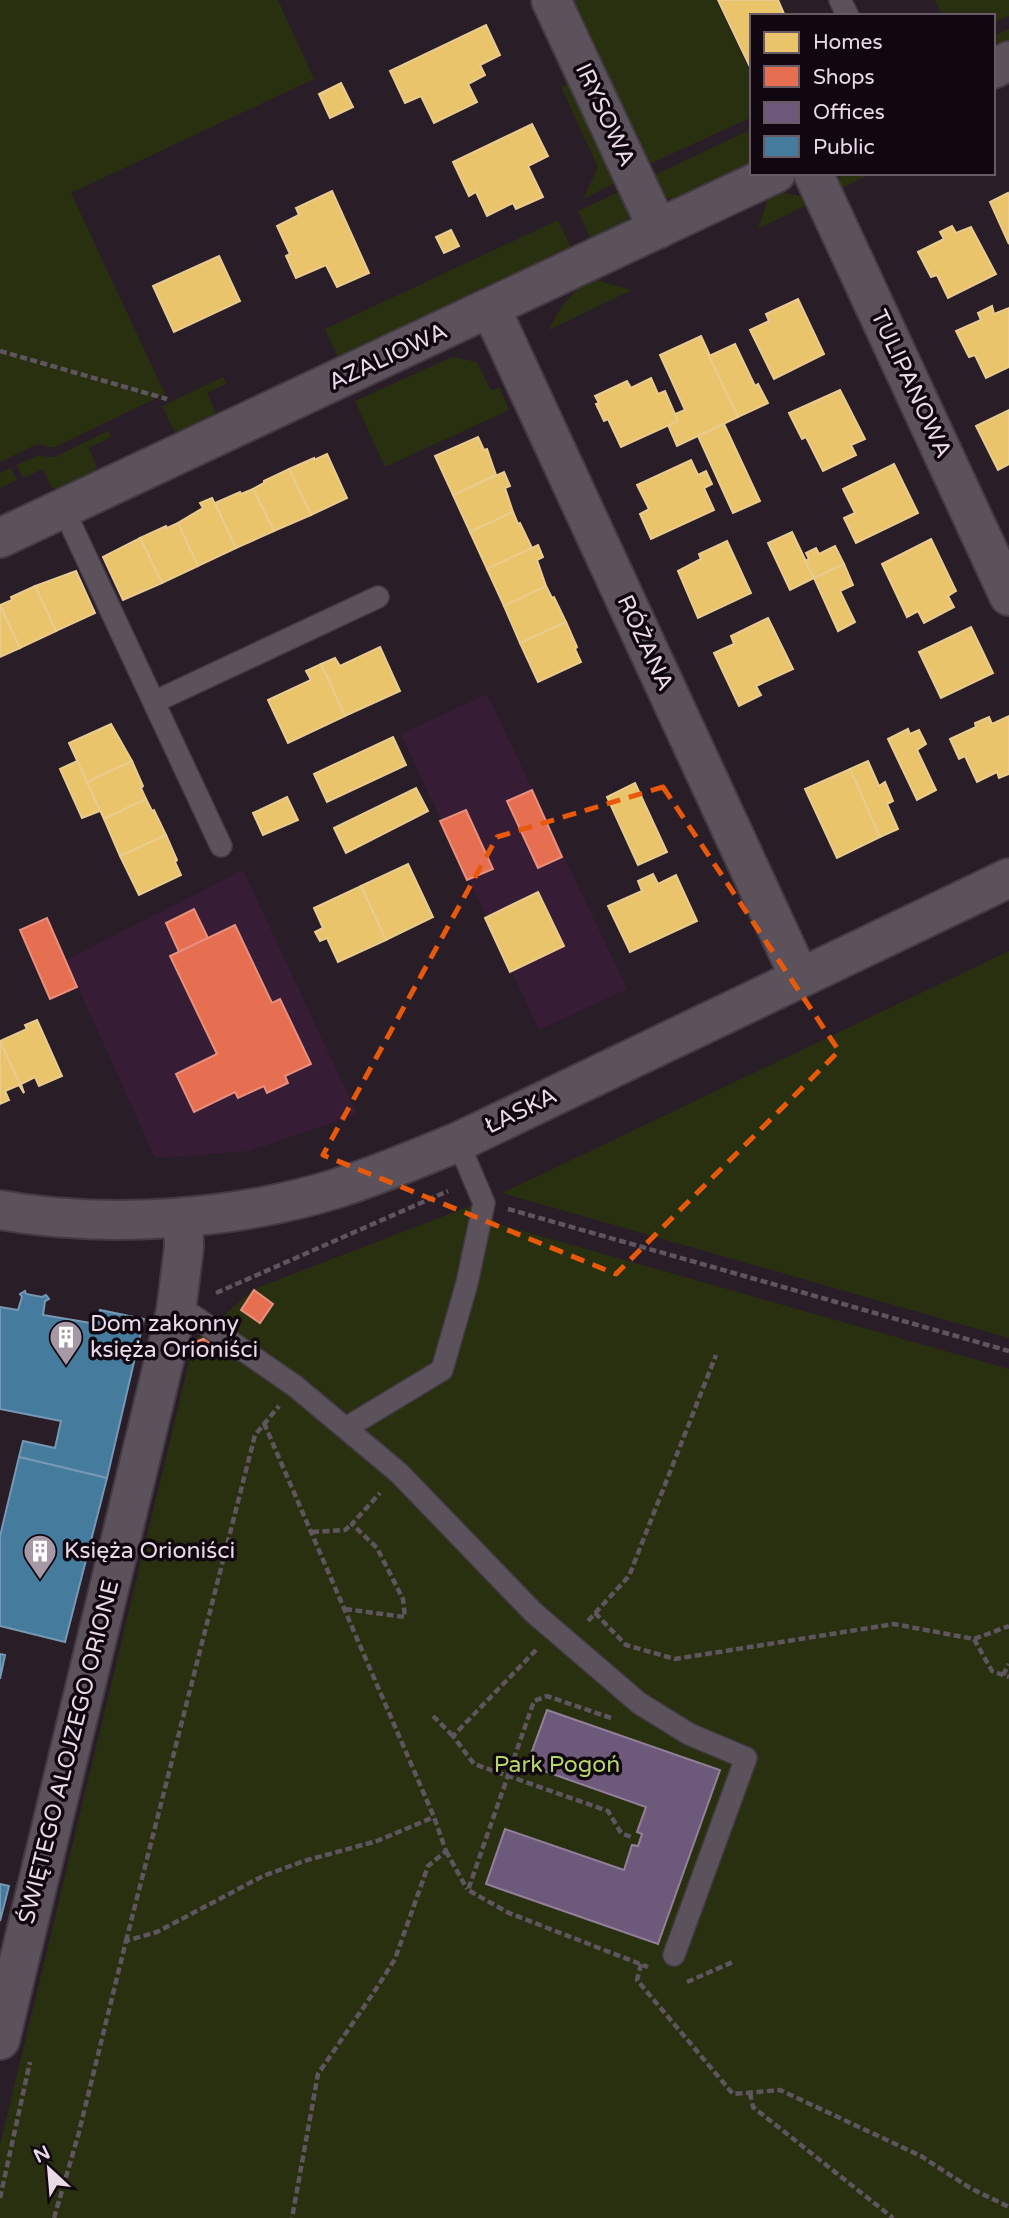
<svg xmlns="http://www.w3.org/2000/svg" width="1009" height="2218" font-family="'Varela Round',sans-serif">
	<style>
		.built { fill: #361d35 }
		.green { fill: #283010 }
		.homes { fill: #e9c46a; stroke: #e9cb90; stroke-width: 2 }
		.shops { fill: #e76f51; stroke: #e88f7e; stroke-width: 2 }
		.offices { fill: #6d597a; stroke: #92809b; stroke-width: 2 }
		.public { fill: #457b9d; stroke: #7698b4; stroke-width: 2 }
		.lines { fill: none; stroke-linecap: round; stroke-linejoin: round }
		.lane-casing { stroke: #443a43; stroke-width: 24 }
		.street-casing { stroke: #443a43; stroke-width: 42 }
		.secondary-casing { stroke: #443a43; stroke-width: 42 }
		.path { stroke: #5f555e; stroke-width: 4.5; stroke-dasharray: 7 3.5; stroke-linecap: butt }
		.lane { stroke: #5c525b; stroke-width: 21 }
		.street { stroke: #5c525b; stroke-width: 38 }
		.secondary { stroke: #5c525b; stroke-width: 38 }
		.marked { fill: none; stroke: #e8590c; stroke-width: 5; stroke-dasharray: 14 9; stroke-linejoin: round }
		.labels { text-anchor: middle; dominant-baseline: central; stroke-width: 7; stroke-linejoin: round; paint-order: stroke }
		.street-label { font-size: 23px; fill: #eadae8; stroke: #110710 }
		.poi-label { font-size: 23px; fill: #eadae8; stroke: #110710; text-anchor: start }
		.park-label { font-size: 23px; fill: #b4d669; stroke: #110710 }
	</style>
	<rect width="100%" height="100%" fill="#291d28"/>
	<g class="built">
		<path d="M487,694L627,989L539,1030L401,734Z"/>
		<path d="M243,870L357,1114L250,1151L155,1158L66,960Z"/>
	</g>
	<g class="green">
		<path d="M0,0H278L314,79L71,193L165,394L53,448L37,444L0,462Z"/>
		<path d="M563,0H716L752,75V117L641,168Z"/>
		<path d="M935,0H1009V16L993,23V16H943Z"/>
		<path d="M1009,29V47L993,54V36Z"/>
		<path d="M574,81L619,181L583,199L598,167L561,87Z"/>
		<path d="M752,129V168L674,200L663,196L648,178Z"/>
		<path d="M840,173H873L838,190Z"/>
		<path d="M625,189C632,210 633,221 612,232C604,235 599,240 590,238L578,211Z"/>
		<path d="M784,193L800,196L807,205L758,229L769,195Z"/>
		<path d="M558,220L572,250L342,357L337,356L325,329Z"/>
		<path d="M592,279L632,290L549,330C561,304 569,295 592,279Z"/>
		<path d="M452,357L477,362L491,391L499,387L509,410L385,467L355,401Z"/>
		<path d="M223,377L226,384L207,393L216,413L212,418L179,432L174,431L162,406Z"/>
		<path d="M108,431L111,437L89,448L97,467L94,472L57,489L52,488L43,469L23,478L17,465L37,456L55,457Z"/>
		<path d="M11,468L17,480L0,488V473Z"/>
		<path d="M1009,951V1338L502,1193Z"/>
		<path d="M478,1203L498,1224L1009,1369V2218H0V2145L194,1341L254,1289Z"/>
	</g>
	<g class="homes">
		<path d="M718,0H778L785,16H752V71Z"/>
		<path d="M486,25L500,55L480,65L485,75L468,84L477,102L434,123L421,96L405,103L390,71Z"/>
		<path d="M341,83L353,107L330,118L319,94Z"/>
		<path d="M532,124L548,156L528,166L543,197L516,209L513,203L487,216L476,192L469,196L453,162Z"/>
		<path d="M332,191L369,273L337,287L326,265L296,278L286,256L290,254L277,226L299,215L296,208Z"/>
		<path d="M1008,193L1009,196V244L990,202Z"/>
		<path d="M952,226L956,233L971,227L996,274L948,298L937,275L931,277L918,252L944,239L940,232Z"/>
		<path d="M451,230L459,246L444,253L436,237Z"/>
		<path d="M219,256L240,301L174,332L153,286Z"/>
		<path d="M798,299L824,354L774,379L750,330L769,321L766,314Z"/>
		<path d="M992,306L994,314L1009,308V367L986,378L975,355L969,357L956,331L981,320L978,313Z"/>
		<path d="M701,336L738,417L677,446L668,425L678,421L675,414L685,410L660,355Z"/>
		<path d="M735,344L755,386L758,384L768,403L738,417L709,356Z"/>
		<path d="M651,378L658,394L665,391L678,421L621,447L608,419L604,421L596,404L599,403L595,396L627,381L631,388Z"/>
		<path d="M840,390L865,439L851,445L856,455L823,471L806,437L802,439L789,413Z"/>
		<path d="M1009,410V464L998,470L976,426Z"/>
		<path d="M724,424L760,501L733,513L698,436Z"/>
		<path d="M478,437L484,450L487,449L496,475L453,495L435,456Z"/>
		<path d="M327,454L347,498L311,515L289,469L314,458V460Z"/>
		<path d="M691,460L698,475L706,471L712,484L704,488L714,510L651,539L640,514L649,509L637,485Z"/>
		<path d="M894,464L918,513L856,543L844,518L855,513L843,489Z"/>
		<path d="M289,469L311,515L274,531L253,489L264,483V481Z"/>
		<path d="M504,472L510,486L505,488L513,512L470,532L453,495Z"/>
		<path d="M253,489L274,531L236,548L215,503L240,492L241,494Z"/>
		<path d="M212,498L236,548L198,566L178,523L203,508L200,503Z"/>
		<path d="M513,512L518,524L520,523L532,548L487,569L470,532Z"/>
		<path d="M178,523L198,566L162,583L140,538L166,526L167,528Z"/>
		<path d="M792,532L814,578L790,590L768,543Z"/>
		<path d="M140,538L162,583L123,600L103,557Z"/>
		<path d="M931,539L956,591L948,596L954,607L924,623L918,611L907,617L882,564Z"/>
		<path d="M727,541L751,593L698,618L678,571L701,559L699,554Z"/>
		<path d="M538,545L543,557L537,560L546,586L504,606L487,569Z"/>
		<path d="M835,546L844,564L814,578L805,561L809,559L806,553L816,548L819,554Z"/>
		<path d="M844,564L853,585L840,591L855,622L838,631L814,578Z"/>
		<path d="M76,571L95,613L56,631L35,586Z"/>
		<path d="M35,586L56,631L20,648L0,605L12,600L11,597Z"/>
		<path d="M546,586L552,598L554,597L566,622L520,643L504,606Z"/>
		<path d="M0,606L20,648L0,657Z"/>
		<path d="M768,618L793,669L756,686L761,695L739,706L714,653L734,644L731,636Z"/>
		<path d="M566,622L577,647L575,649L581,662L538,682L520,643Z"/>
		<path d="M971,627L993,673L941,698L919,652Z"/>
		<path d="M380,647L400,691L345,716L321,664L335,658L340,666Z"/>
		<path d="M321,664L345,716L288,743L268,700L311,680L306,671Z"/>
		<path d="M1009,716V774L999,778L997,772L977,782L965,756L959,759L950,739L976,727L975,723L989,717L992,724Z"/>
		<path d="M111,724L132,761L87,782L69,743Z"/>
		<path d="M908,729L910,734L919,730L926,744L917,750L936,790L917,800L888,739Z"/>
		<path d="M393,737L406,765L327,802L314,774Z"/>
		<path d="M77,761L100,811L82,818L60,769Z"/>
		<path d="M132,761L143,786L141,788L146,799L104,819L87,782Z"/>
		<path d="M868,761L879,786L885,782L893,801L887,804L898,829L880,837L850,769Z"/>
		<path d="M850,769L880,837L837,858L805,789Z"/>
		<path d="M635,783L667,852L638,865L607,797Z"/>
		<path d="M416,788L428,811L346,853L334,828Z"/>
		<path d="M287,797L298,820L263,835L253,813Z"/>
		<path d="M146,799L152,811L154,810L166,835L120,856L104,819Z"/>
		<path d="M166,835L177,860L175,862L181,875L139,895L120,856Z"/>
		<path d="M408,864L433,917L386,940L361,886Z"/>
		<path d="M653,874L658,884L676,875L697,921L630,952L608,906L642,891L638,881Z"/>
		<path d="M361,886L386,940L338,962L327,938L320,941L315,932L323,928L314,908Z"/>
		<path d="M538,892L564,946L510,972L485,918Z"/>
		<path d="M37,1020L62,1076L39,1086L35,1077L21,1084L24,1093L0,1041L27,1029L25,1025Z"/>
		<path d="M0,1042L24,1093L19,1085L5,1091L9,1100L0,1104Z"/>
	</g>
	<g class="shops">
		<path d="M532,790L562,857L538,868L507,801Z"/>
		<path d="M466,810L493,869L467,880L440,821Z"/>
		<path d="M194,909L208,938L179,952L166,923Z"/>
		<path d="M47,918L77,987L50,999L20,930Z"/>
		<path d="M235,925L272,1003L280,999L311,1064L285,1076L288,1083L267,1093L264,1086L238,1098L235,1092L194,1112L176,1074L217,1054L170,956Z"/>
		<path d="M254,1290L273,1304L260,1323L241,1310Z"/>
		<path d="M208,1337L214,1349L200,1355L195,1342Z"/>
	</g>
	<path class="offices" d="M547,1710L720,1770L658,1944L486,1884L505,1829L624,1870L632,1845L638,1846L642,1834L637,1832L646,1807L527,1765Z"/>
	<g class="public">
		<path d="M25,1291L26,1294L42,1297L46,1295L49,1299L45,1301L43,1315L97,1324L100,1310L144,1319L107,1478L19,1457L23,1441L55,1448L61,1421L0,1409V1307L18,1310L22,1297L20,1294Z"/>
		<path d="M19,1457L107,1478L65,1642L0,1626V1536Z"/>
		<path d="M0,1654L5,1655L0,1679Z"/>
		<path d="M0,1884L9,1886L0,1921Z"/>
	</g>
	<g class="lines">
		<defs>
			<g id="lane">
				<path d="M840,0L848,16"/>
				<path d="M63,508L221,846"/>
				<path d="M154,702L378,597"/>
				<path d="M176,1311L192,1315L295,1386L399,1473L533,1612L639,1703L689,1734L746,1758L674,1955"/>
				<path d="M346,1428L442,1370L467,1283L484,1203L458,1142"/>
			</g>
			<g id="street">
				<path d="M551,0L658,229"/>
				<path d="M993,69L1009,61"/>
				<path d="M813,173L1009,596"/>
				<path d="M491,309L800,978"/>
				<path d="M0,538L776,173"/>
				<path d="M0,2040L176,1311L184,1247L183,1217"/>
			</g>
			<path id="secondary" d="M0,1210C105,1229 236,1220 338,1188C379,1175 418,1158 458,1142L1009,878"/>
		</defs>
		<use href="#lane" class="lane-casing"/>
		<use href="#street" class="street-casing"/>
		<use href="#secondary" class="secondary-casing"/>
		<g class="path">
			<path d="M0,351L167,399"/>
			<path d="M508,1209L1009,1351"/>
			<path d="M216,1293L448,1191"/>
			<path d="M264,1423L434,1817L446,1851L428,1866L395,1959L376,1989L318,2074L292,2218"/>
			<path d="M312,1532L345,1530L352,1524"/>
			<path d="M345,1609L405,1617L403,1599L377,1548L352,1524L380,1493"/>
			<path d="M595,1613L626,1645L675,1659L894,1624L974,1639L1009,1626"/>
			<path d="M588,1621L629,1576L716,1355"/>
			<path d="M974,1639L992,1671L1009,1677"/>
			<path d="M536,1650L453,1736L474,1764L608,1811L621,1833L634,1838"/>
			<path d="M1003,1675L1009,1664"/>
			<path d="M433,1716L453,1736"/>
			<path d="M611,1718L547,1696L534,1701L468,1890L509,1913L648,1967"/>
			<path d="M446,1851L467,1889"/>
			<path d="M126,1941L255,1435L279,1406"/>
			<path d="M641,1964L637,1980L733,2094L780,2090L921,2156L970,2188L1009,2207"/>
			<path d="M687,1982L735,1961"/>
			<path d="M750,2093L753,2107L893,2218"/>
			<path d="M0,2198L30,2062"/>
			<path d="M54,2218L78,2136L126,1941L157,1932L263,1876L304,1861L377,1841L434,1817"/>
		</g>
		<use href="#lane" class="lane"/>
		<use href="#street" class="street"/>
		<use href="#secondary" class="secondary"/>
	</g>
	<path class="marked" d="M663,787L839,1051L616,1274L323,1155L497,837Z"/>
	<defs>
		<symbol id="building-pin" viewBox="-11 -11 22 30"><path d="M0 17L-7.5 6A9.5 9.5 0 1 1 7.5 6Z" fill="#a698a5" stroke="#110710"/><path d="M-4-6H4V6H1V3H-1V6H-4ZM-2.5-4.3h1.7v1.8h-1.7ZM.8-4.3h1.7v1.8H.8ZM-2.5-1h1.7V.8h-1.7ZM.8-1h1.7V.8H.8Z" fill="#fff"/></symbol>
	</defs>
	<g fill-rule="evenodd">
		<use href="#building-pin" x="47" y="1318" width="38" height="52"/>
		<use href="#building-pin" x="21" y="1532" width="38" height="52"/>
	</g>
	<g class="labels">
		<g class="street-label">
			<text transform="translate(605 115) rotate(65)">IRYSOWA</text>
			<text transform="translate(388 357) rotate(-25)">AZALIOWA</text>
			<text transform="translate(911 384) rotate(65)">TULIPANOWA</text>
			<text transform="translate(645 643) rotate(65)">RÓŻANA</text>
			<text transform="translate(521 1111) rotate(-26)">ŁASKA</text>
			<text transform="translate(69 1752) rotate(-76)">ŚWIĘTEGO ALOJZEGO ORIONE</text>
		</g>
		<g class="poi-label">
			<text x="90" y="1324">Dom zakonny<tspan x="90" dy="26">księża Orioniści</tspan></text>
			<text x="64" y="1551">Księża Orioniści</text>
		</g>
		<g class="park-label">
			<text x="557" y="1765">Park Pogoń</text>
		</g>
	</g>
	<rect x="750" y="14" width="245" height="161" fill="#110710" stroke="#685b66" stroke-width="2"/>
	<rect x="764" y="32" width="35" height="21" fill="#e9c46a" stroke="#685b66" stroke-width="2"/>
	<text x="813" y="49" font-size="21" fill="#eadae8">Homes</text>
	<rect x="764" y="66" width="35" height="21" fill="#e76f51" stroke="#685b66" stroke-width="2"/>
	<text x="813" y="84" font-size="21" fill="#eadae8">Shops</text>
	<rect x="764" y="102" width="35" height="21" fill="#6d597a" stroke="#685b66" stroke-width="2"/>
	<text x="813" y="119" font-size="21" fill="#eadae8">Offices</text>
	<rect x="764" y="136" width="35" height="21" fill="#457b9d" stroke="#685b66" stroke-width="2"/>
	<text x="813" y="154" font-size="21" fill="#eadae8">Public</text>
	<g transform="translate(49 2169) rotate(334)" stroke="#110710" stroke-width="5" paint-order="stroke">
	<path d="M0-5L12 26L0 18L-12 26Z" fill="#eadae8"/>
	<text y="-10" font-size="19" font-weight="bold" text-anchor="middle" fill="#eadae8">N</text>
	</g>
</svg>
